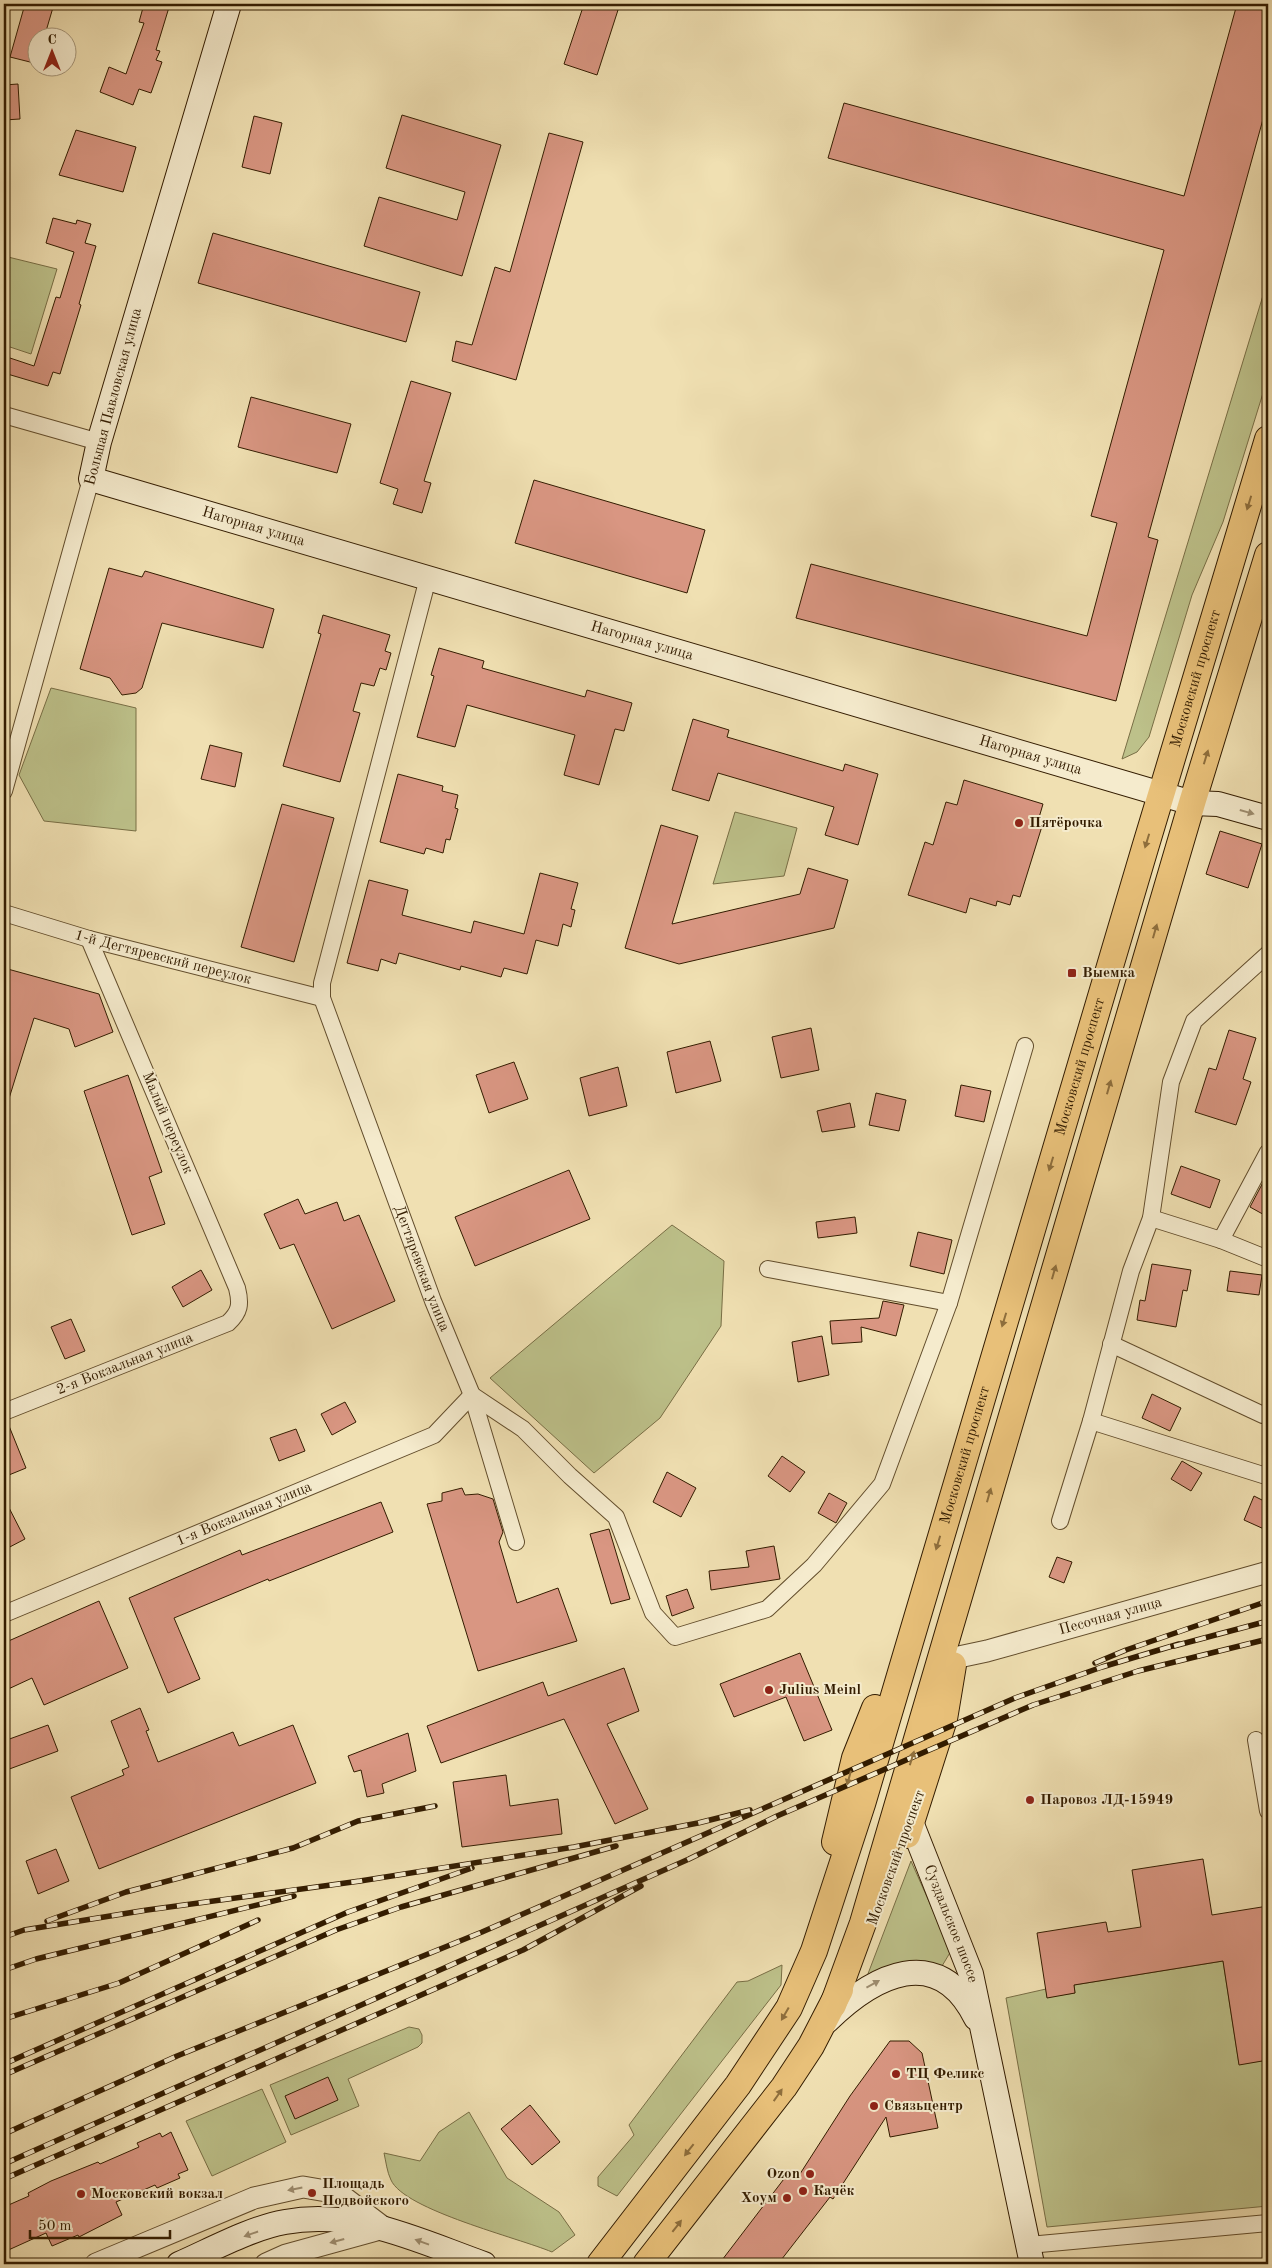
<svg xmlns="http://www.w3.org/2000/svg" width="1272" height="2268" font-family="'Old Standard TT',serif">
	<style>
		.green { fill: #bdc18a; stroke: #786e45 }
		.building { fill: #d99682; stroke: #331c00 }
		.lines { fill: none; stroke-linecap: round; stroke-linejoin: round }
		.minor-casing { stroke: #624d2c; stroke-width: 18 }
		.tertiary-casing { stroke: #624d2c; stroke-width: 23 }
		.secondary-casing { stroke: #331c00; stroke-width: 26 }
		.primary-casing { stroke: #331c00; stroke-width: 28 }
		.minor { stroke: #f5ebcd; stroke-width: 16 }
		.tertiary { stroke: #f5ebcd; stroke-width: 21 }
		.secondary { stroke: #f5ebcd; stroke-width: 24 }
		.primary { stroke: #e8c079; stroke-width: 26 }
		.rail-casing { stroke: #331c00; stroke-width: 5.5 }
		.rail { stroke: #f5ebcd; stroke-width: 4; stroke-dasharray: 11; stroke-linecap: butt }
		.oneway { fill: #8e6e3c }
		.oneway2 { fill: #9e8e71 }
		.poi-dot { fill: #8f2418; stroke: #f5ebcd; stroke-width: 2 }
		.labels { text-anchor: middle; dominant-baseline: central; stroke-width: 4; stroke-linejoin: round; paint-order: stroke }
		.street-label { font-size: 15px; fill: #331c00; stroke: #f5ebcd }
		.poi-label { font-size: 15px; font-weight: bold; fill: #331c00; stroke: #f5ebcd; text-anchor: start }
	</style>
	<rect width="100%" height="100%" fill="#f0e0b2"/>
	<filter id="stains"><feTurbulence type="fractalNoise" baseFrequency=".004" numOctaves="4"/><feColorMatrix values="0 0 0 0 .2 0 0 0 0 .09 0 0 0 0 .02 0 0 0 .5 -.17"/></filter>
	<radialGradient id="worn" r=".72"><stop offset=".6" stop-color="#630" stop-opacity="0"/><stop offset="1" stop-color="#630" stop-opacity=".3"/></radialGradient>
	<g class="green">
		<path d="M4,256L57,269L31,354L4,345Z"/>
		<path d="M1268,279V377L1223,522L1192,595L1149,737L1137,752L1122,759Z"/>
		<path d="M51,688L136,708V831L44,821L19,775Z"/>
		<path d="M735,812L797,828L784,876L713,884Z"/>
		<path d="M672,1225L724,1261L721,1326L660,1418L594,1473L490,1378Z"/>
		<path d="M911,1861L951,1951L942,1966L926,1962L866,1979Z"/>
		<path d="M1223,1961L1239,2064L1268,2060V2206L1047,2227L1006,1998L1046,1989L1047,1997L1075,1993L1074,1985Z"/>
		<path d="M782,1965L781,1985L617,2196L598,2186V2177L634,2135L629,2125L737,1982L748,1981Z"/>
		<path d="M409,2027L419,2029L422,2035V2043L418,2047L348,2079L359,2106L291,2135L270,2085Z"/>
		<path d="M262,2089L286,2142L212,2176L186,2121Z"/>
		<path d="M469,2112L507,2178L559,2212L575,2235L552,2252C519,2238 404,2210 391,2180C387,2172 386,2162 384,2153L420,2161L439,2132Z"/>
	</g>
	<g class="building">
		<path d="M25,4H54L44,38H38V64L10,57Z"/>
		<path d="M144,4H170L156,50L160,51L156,60L162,62L151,93L139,89L133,105L100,92L109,67L126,74L144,23L139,22Z"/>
		<path d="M584,4H599L618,10L597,75L564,64Z"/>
		<path d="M1237,4H1268V101L1148,537L1158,540L1116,701L796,618L811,564L1087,636L1117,523L1091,516L1164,250L828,158L844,103L1184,196Z"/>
		<path d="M18,84L20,119L4,120V85Z"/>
		<path d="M402,115L501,145L462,276L364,246L379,197L457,220L465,192L386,168Z"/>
		<path d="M254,116L282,123L270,174L242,167Z"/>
		<path d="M76,130L136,147L123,192L59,175Z"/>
		<path d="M549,133L583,142L516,380L452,361L456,341L472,345L495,267L510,272Z"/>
		<path d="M53,218L76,224L77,220L91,224L85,243L96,246L79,304L81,305L60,374L53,372L48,386L4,373V356L34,366L56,297L60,298L74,252L46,243Z"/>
		<path d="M213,233L420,292L406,342L198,283Z"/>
		<path d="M411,381L451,393L424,481L431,483L422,513L393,504L398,489L380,483Z"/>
		<path d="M251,397L351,424L337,473L238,447Z"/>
		<path d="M534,480L705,530L687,593L515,543Z"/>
		<path d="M109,568L142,577L145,571L274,609L263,648L162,623L142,688L136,693L122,695L110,678L80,669Z"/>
		<path d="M323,615L390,635L385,651L391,653L386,670L380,668L374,686L361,683L353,711L360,713L340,782L283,766L321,634L318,633Z"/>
		<path d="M439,648L484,661L482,668L585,697L587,690L632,703L624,731L615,729L599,785L564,775L575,735L467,705L455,747L417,737L434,676L431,675Z"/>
		<path d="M693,719L729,730L727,737L843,771L845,764L878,774L858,845L825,835L834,807L718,773L709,801L672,790Z"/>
		<path d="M210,745L242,753L235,787L201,779Z"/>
		<path d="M398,774L443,786L442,791L458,795L455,808L458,809L450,840L446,839L443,853L426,848L424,854L380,842Z"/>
		<path d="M964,780L1043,804L1038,821L1043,823L1020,897L1013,895L1010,905L997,901L996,906L970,898L966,913L908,895L925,842L933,845L946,802L957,805Z"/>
		<path d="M282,804L334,818L294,962L241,947Z"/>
		<path d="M661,825L698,836L672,924L800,894L808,868L848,880L834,928L679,964L625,948Z"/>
		<path d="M1220,831L1262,844L1248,888L1206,874Z"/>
		<path d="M540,873L578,883L571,909L575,910L571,927L563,924L558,946L536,940L527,974L504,968L501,977L461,966L460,970L399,953L396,964L381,959L378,971L347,963L369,880L408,890L402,915L471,933L474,921L524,934Z"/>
		<path d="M4,968L99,994L113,1032L75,1047L69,1029L34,1018L7,1105L4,1104Z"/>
		<path d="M811,1028L819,1070L781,1078L772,1037Z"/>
		<path d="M1229,1030L1256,1038L1243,1079L1251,1082L1236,1125L1195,1112L1209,1068L1216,1070Z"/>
		<path d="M710,1041L721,1081L676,1093L667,1052Z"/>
		<path d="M514,1062L528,1099L489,1113L476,1075Z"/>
		<path d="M618,1067L627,1106L589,1116L580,1078Z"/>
		<path d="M128,1075L162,1172L149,1177L165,1224L132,1235L84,1091Z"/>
		<path d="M961,1085L991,1091L984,1122L955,1116Z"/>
		<path d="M876,1093L906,1100L899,1131L869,1125Z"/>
		<path d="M850,1103L855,1127L822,1132L817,1111Z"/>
		<path d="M1181,1166L1220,1180L1210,1208L1171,1194Z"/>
		<path d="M569,1170L590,1219L475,1266L455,1217Z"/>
		<path d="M1268,1173V1217L1250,1207Z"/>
		<path d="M298,1199L305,1214L337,1202L344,1221L359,1215L395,1301L332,1329L294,1244L280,1249L264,1214Z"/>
		<path d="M855,1217L857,1233L818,1238L816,1222Z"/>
		<path d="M918,1232L952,1240L944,1274L910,1266Z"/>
		<path d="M1152,1264L1191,1270L1187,1291L1183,1290L1176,1327L1137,1320L1140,1300L1145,1301Z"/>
		<path d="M201,1270L212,1290L183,1307L172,1287Z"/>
		<path d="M1230,1271L1262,1275L1259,1295L1227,1291Z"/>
		<path d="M883,1301L904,1305L896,1336L861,1327L862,1342L832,1344L830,1321L879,1318Z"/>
		<path d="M71,1319L85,1351L65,1359L51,1327Z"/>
		<path d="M822,1336L829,1375L798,1382L792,1342Z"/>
		<path d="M1152,1394L1181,1408L1170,1431L1142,1418Z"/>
		<path d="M345,1402L356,1422L332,1435L321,1414Z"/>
		<path d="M7,1421L26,1468L4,1477V1422Z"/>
		<path d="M296,1429L305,1451L279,1461L270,1438Z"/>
		<path d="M782,1456L805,1472L790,1492L768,1476Z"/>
		<path d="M1182,1461L1202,1473L1191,1491L1171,1479Z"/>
		<path d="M667,1472L696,1488L681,1517L653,1502Z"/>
		<path d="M462,1488L465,1495L478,1494L493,1499L503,1532L499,1542L517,1603L558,1588L577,1641L478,1671L427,1504L442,1501V1493Z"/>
		<path d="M829,1493L847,1503L836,1523L818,1513Z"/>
		<path d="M1254,1496L1268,1503V1518L1264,1529L1244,1520Z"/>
		<path d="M4,1498L25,1539L4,1550Z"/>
		<path d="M381,1502L393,1532L269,1581L268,1579L174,1618L200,1679L168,1693L129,1598L240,1550L242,1555Z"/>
		<path d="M609,1529L630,1599L611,1604L590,1534Z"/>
		<path d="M774,1546L780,1579L711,1590L709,1571L749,1567L746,1551Z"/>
		<path d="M1057,1557L1072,1562L1064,1583L1049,1577Z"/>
		<path d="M687,1589L694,1608L672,1616L666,1596Z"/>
		<path d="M99,1601L128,1668L44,1705L32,1678L4,1691V1643Z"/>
		<path d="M800,1653L832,1730L804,1741L786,1697L734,1717L720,1684Z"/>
		<path d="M624,1668L639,1711L607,1724L648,1809L615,1824L564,1719L441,1763L427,1726L543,1682L548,1696Z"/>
		<path d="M140,1708L149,1730L146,1731L158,1762L233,1732L239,1746L293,1725L316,1783L99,1869L71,1797L124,1775L122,1770L129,1767L111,1721Z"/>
		<path d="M48,1725L58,1751L4,1771V1741Z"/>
		<path d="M408,1733L416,1771L382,1784L384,1793L367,1797L361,1770L354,1772L348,1756Z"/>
		<path d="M506,1775L510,1806L558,1799L562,1834L462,1847L453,1782Z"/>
		<path d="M56,1849L69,1881L38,1894L26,1861Z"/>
		<path d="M1203,1859L1212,1915L1268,1906V2060L1239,2065L1223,1961L1074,1985L1075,1993L1047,1998L1037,1933L1106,1922L1108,1932L1141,1927L1132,1870Z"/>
		<path d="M890,2041H909L922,2053L938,2128L890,2137L886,2117L833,2199L830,2197L778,2264H719L790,2171L798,2177L850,2096Z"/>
		<path d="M328,2077L338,2100L295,2119L285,2096Z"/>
		<path d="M530,2105L560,2142L532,2165L501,2129Z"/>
		<path d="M171,2132L188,2170L178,2174L180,2178L157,2188L155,2185L116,2202L122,2215L79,2237L78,2235L52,2246L46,2233L4,2252V2207L29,2196L28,2193L51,2181L98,2162L100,2164L139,2147L137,2143L160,2133L162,2137Z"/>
	</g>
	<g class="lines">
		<defs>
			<g id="minor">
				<path d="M4,415L99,442"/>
				<path id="s1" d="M428,578L322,983V998L433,1301L472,1395L516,1542"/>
				<path d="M4,791L91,479"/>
				<path id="s2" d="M4,913L89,939L322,998"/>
				<path d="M1151,1218L1221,1240L1268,1259"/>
				<path d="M1221,1240L1268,1152"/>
				<path d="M768,1269L949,1303"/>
				<path d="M1111,1344L1263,1415"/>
				<path id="s3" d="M4,1412L228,1323C240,1312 241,1304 237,1288L89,939"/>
				<path d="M1091,1421L1266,1476"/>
				<path d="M1060,1521L1091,1421L1131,1271L1151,1218L1171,1082L1194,1021L1268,954"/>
				<path id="s4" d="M4,1614L434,1435L472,1395L523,1429L570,1476L616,1517L653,1613L675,1637L767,1609L814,1565L882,1484L949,1303L1025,1046"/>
				<path d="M1256,1740L1268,1811"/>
				<path d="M1029,2245L1268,2223"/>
			</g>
			<g id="tertiary">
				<path id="s5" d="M954,1658L987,1651L1268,1572"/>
				<path d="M96,2264L254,2198L303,2187L338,2193L384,2228"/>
				<path d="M266,2264L286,2255L384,2228"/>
			</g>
			<g id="secondary">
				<path id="s6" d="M229,4L99,442L91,479L1192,803L1218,804L1268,818"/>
				<path id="s7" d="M907,1812L971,1974L1032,2264"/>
				<path d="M827,2021C873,1976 938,1941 976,2018"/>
				<path d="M179,2264C211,2250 251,2228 285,2222C356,2209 419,2241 484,2264"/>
			</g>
			<g id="primary">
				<path d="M907,1835L944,1719L953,1665"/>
				<path d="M835,1842L855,1758L875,1708"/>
				<path d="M833,2005L863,1923L1192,803L1268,555"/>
				<path id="s8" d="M600,2264L738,2085L789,2008L814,1951L862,1804L1145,848L1268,439"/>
				<path d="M646,2264L784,2087L811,2046L840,1990"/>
			</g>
		</defs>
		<use href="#minor" class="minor-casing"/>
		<use href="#tertiary" class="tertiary-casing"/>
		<use href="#secondary" class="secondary-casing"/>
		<use href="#primary" class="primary-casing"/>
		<use href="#minor" class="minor"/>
		<use href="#tertiary" class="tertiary"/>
		<use href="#secondary" class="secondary"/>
		<use href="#primary" class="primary"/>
		<defs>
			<g id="rail">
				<path d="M1174,1646L1268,1621"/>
				<path d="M1095,1663L1126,1650L1268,1601"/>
				<path d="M47,1921L126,1892L293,1848L358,1821L435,1806"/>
				<path d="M4,1937L24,1930L147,1910L360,1881L574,1847L698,1823L750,1810"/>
				<path d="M4,1970L36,1959L294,1896"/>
				<path d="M4,2019L119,1983L258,1920"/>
				<path d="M4,2064L348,1912L472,1868"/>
				<path d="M4,2075L336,1930L401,1907L616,1846"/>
				<path d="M4,2134L177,2056L482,1932L1015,1698L1102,1667L1179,1644"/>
				<path d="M4,2164L689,1859L777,1816L1033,1705L1138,1671L1268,1639"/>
				<path d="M4,2179L523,1950L641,1886"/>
			</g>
		</defs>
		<use href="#rail" class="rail-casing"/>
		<use href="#rail" class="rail"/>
	</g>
	<defs><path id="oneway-solid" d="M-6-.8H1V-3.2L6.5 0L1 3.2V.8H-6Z" transform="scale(1.25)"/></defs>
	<g class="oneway">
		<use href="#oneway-solid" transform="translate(1249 503) rotate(107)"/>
		<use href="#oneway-solid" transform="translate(1206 757) rotate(-73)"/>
		<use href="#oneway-solid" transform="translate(1147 841) rotate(107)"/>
		<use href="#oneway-solid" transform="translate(1155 931) rotate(-74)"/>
		<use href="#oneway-solid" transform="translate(1109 1087) rotate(-74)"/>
		<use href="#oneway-solid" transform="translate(1051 1164) rotate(107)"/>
		<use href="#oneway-solid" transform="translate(1054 1272) rotate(-74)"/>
		<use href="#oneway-solid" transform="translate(1004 1320) rotate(107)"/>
		<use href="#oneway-solid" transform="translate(989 1495) rotate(-74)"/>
		<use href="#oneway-solid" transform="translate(938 1543) rotate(107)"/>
		<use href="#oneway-solid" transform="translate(912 1758) rotate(-73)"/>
		<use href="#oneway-solid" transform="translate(849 1778) rotate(105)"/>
		<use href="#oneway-solid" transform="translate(785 2014) rotate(120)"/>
		<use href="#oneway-solid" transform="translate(778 2095) rotate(-55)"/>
		<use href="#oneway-solid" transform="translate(689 2150) rotate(128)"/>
		<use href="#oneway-solid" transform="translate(677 2226) rotate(-52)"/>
	</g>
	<g class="oneway2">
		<use href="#oneway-solid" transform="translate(1247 812) rotate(16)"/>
		<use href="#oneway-solid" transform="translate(873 1984) rotate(-29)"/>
		<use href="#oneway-solid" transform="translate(295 2189) rotate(169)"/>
		<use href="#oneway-solid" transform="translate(251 2234) rotate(161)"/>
		<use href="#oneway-solid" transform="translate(337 2241) rotate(165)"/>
		<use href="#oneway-solid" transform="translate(422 2242) rotate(-160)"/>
	</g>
	<g class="poi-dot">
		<circle cx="1019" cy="823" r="5"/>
		<rect x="1067" y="968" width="10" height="10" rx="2.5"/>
		<circle cx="769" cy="1690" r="5"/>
		<circle cx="1030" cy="1800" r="5"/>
		<circle cx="896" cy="2074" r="5"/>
		<circle cx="874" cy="2106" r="5"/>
		<circle cx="810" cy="2174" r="5"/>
		<circle cx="803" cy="2191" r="5"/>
		<circle cx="312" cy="2193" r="5"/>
		<circle cx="81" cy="2194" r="5"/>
		<circle cx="787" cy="2198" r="5"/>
	</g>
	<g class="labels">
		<g class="street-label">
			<text transform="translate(114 397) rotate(-75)">Большая Павловская улица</text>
			<text stroke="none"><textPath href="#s6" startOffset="664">Нагорная улица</textPath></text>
			<text stroke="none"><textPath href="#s6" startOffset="1069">Нагорная улица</textPath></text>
			<text stroke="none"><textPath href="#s8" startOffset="1709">Московский проспект</textPath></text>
			<text stroke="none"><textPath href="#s6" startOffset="1474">Нагорная улица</textPath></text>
			<text stroke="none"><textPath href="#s2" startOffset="165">1-й Дегтяревский переулок</textPath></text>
			<text stroke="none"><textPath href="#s8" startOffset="1304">Московский проспект</textPath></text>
			<text transform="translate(167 1123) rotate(67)">Малый переулок</text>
			<text stroke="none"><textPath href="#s1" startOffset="722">Дегтяревская улица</textPath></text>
			<text stroke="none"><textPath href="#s3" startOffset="130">2-я Вокзальная улица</textPath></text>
			<text stroke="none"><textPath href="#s8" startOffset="899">Московский проспект</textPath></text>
			<text stroke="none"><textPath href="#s4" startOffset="260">1-я Вокзальная улица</textPath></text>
			<text stroke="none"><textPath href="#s5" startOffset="162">Песочная улица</textPath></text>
			<text transform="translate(897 1858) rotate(-70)">Московский проспект</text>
			<text stroke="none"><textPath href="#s7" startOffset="120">Суздальское шоссе</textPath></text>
		</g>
		<g class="poi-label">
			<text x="1029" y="823">Пятёрочка</text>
			<text x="1082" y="973">Выемка</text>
			<text x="779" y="1690">Julius Meinl</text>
			<text x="1040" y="1800">Паровоз ЛД-15949</text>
			<text x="906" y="2074">ТЦ Феликс</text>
			<text x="884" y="2106">Связьцентр</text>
			<text x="800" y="2174" text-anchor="end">Ozon</text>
			<text x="322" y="2184">Площадь<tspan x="322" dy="17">Подвойского</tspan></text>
			<text x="813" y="2191">Качёк</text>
			<text x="91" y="2194">Московский вокзал</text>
			<text x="777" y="2198" text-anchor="end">Хоум</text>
		</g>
	</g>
	<rect width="1272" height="2268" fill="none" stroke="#f0e0b2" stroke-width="20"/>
	<rect x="5" y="5" width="1262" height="2258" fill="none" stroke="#331c00" stroke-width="2.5"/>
	<rect x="10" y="10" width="1252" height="2248" fill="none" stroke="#331c00"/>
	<g transform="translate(52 52)"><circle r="24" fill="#f5ebcd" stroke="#a7987b"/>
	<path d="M0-4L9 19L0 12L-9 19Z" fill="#8f2418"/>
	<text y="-8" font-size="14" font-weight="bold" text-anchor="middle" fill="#331c00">С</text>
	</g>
	<path d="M30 2230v8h140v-8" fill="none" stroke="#331c00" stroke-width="2.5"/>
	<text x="38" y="2230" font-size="15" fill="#331c00" stroke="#f5ebcd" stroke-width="4" paint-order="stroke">50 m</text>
	<rect width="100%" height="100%" filter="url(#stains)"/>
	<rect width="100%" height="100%" fill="url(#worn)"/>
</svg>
